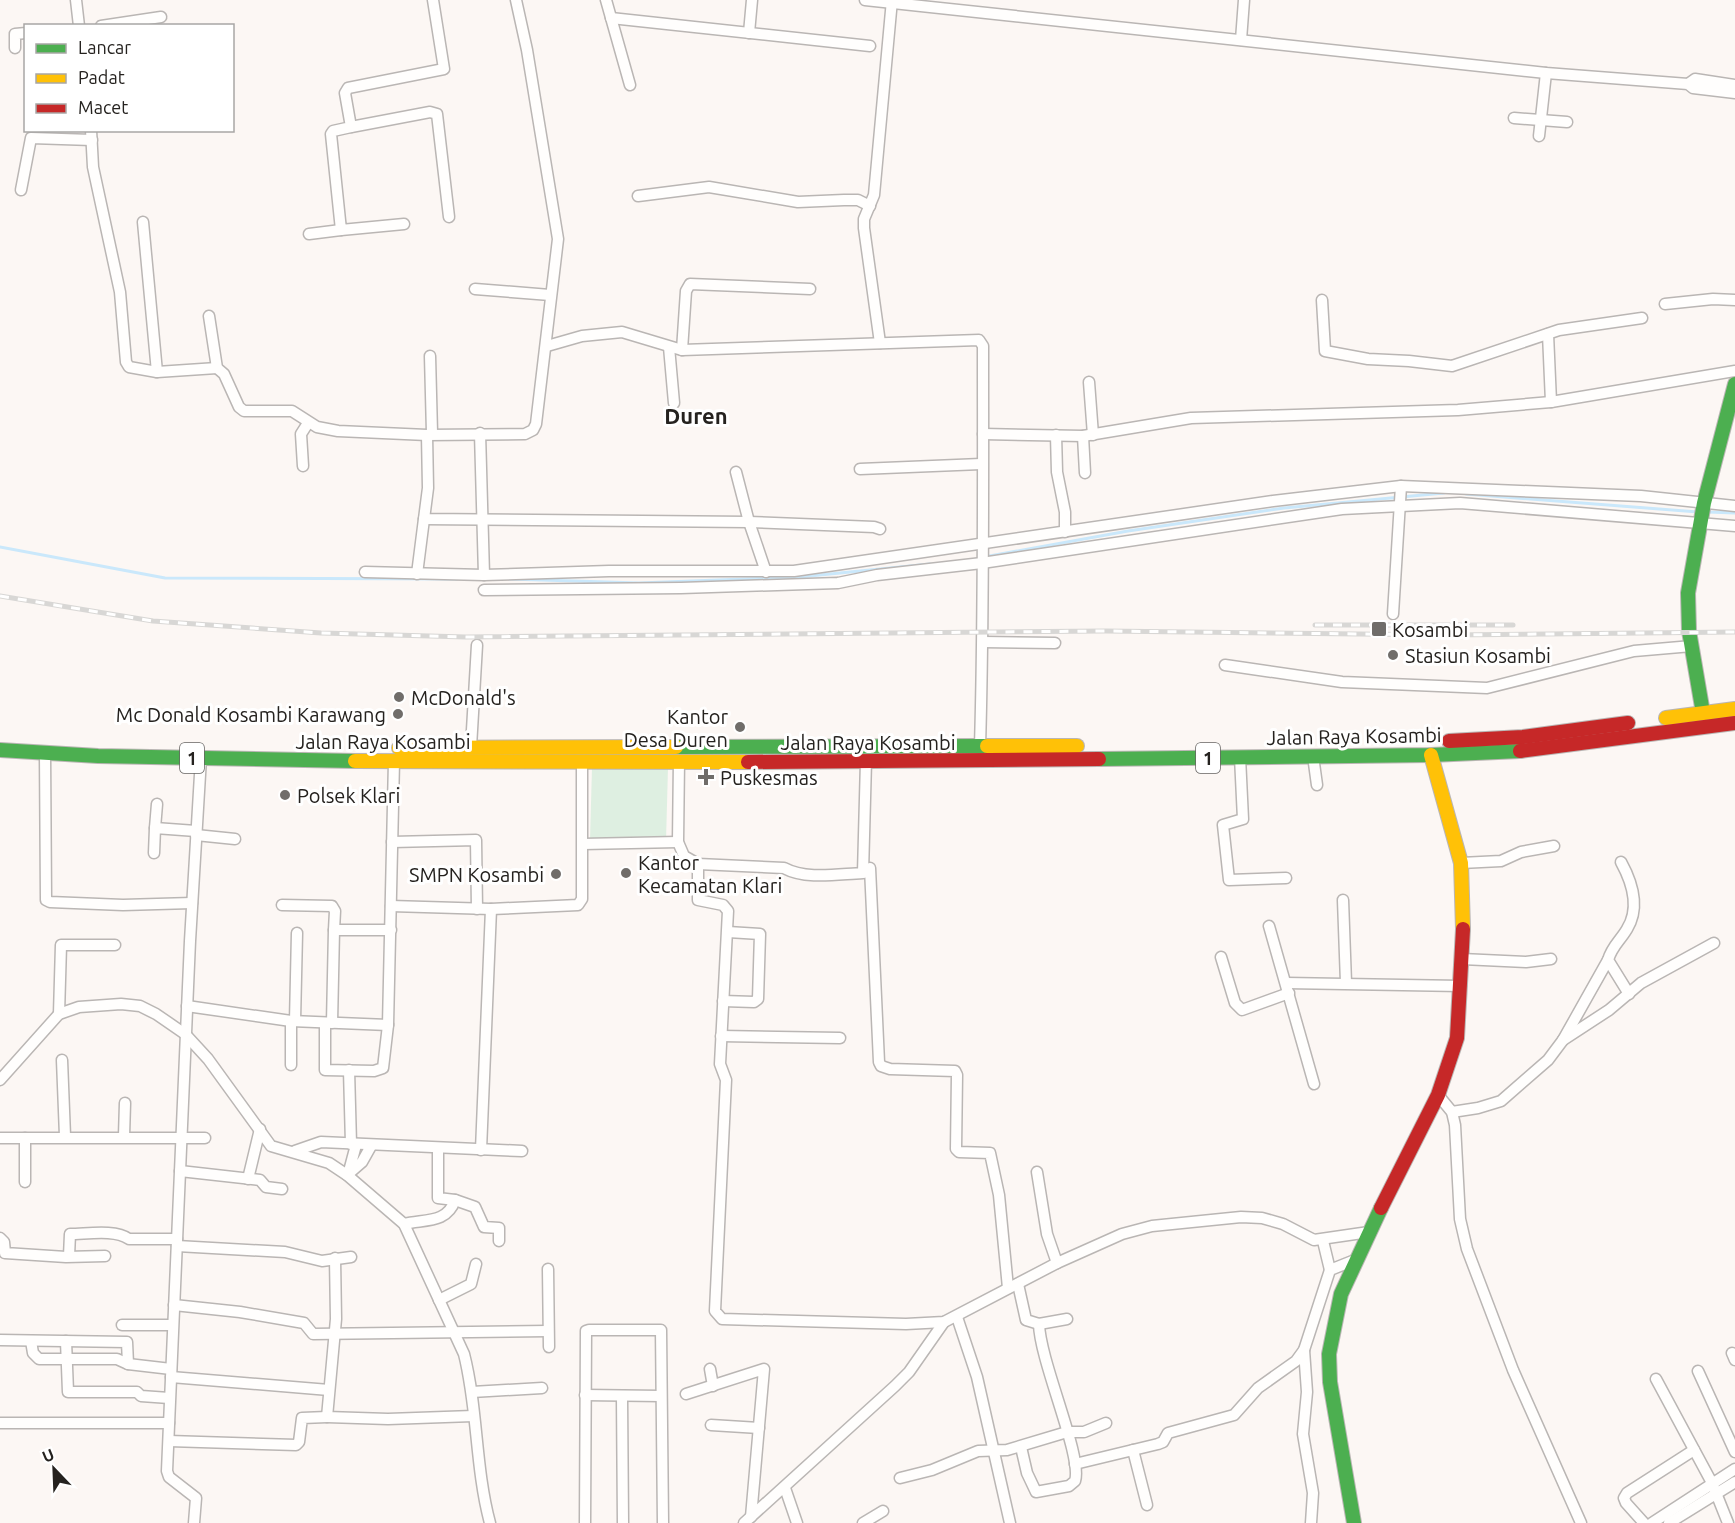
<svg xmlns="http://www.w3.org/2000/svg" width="1735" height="1523" font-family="Ubuntu,sans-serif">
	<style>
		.green { fill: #deefe1 }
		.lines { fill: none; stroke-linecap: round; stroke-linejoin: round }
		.stream { stroke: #cae8fb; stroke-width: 3 }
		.street-casing { stroke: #bab6b4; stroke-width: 13 }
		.fast-casing { stroke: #bab6b4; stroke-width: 16 }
		.slow-casing { stroke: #bab6b4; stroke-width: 16 }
		.jam-casing { stroke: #bab6b4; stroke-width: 16 }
		.street { stroke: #fffefd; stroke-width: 10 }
		.fast { stroke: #4caf50; stroke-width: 14 }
		.slow { stroke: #ffc107; stroke-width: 14 }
		.jam { stroke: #c62828; stroke-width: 14 }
		.rail-casing { stroke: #d8d7d5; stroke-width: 5 }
		.rail { stroke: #fff; stroke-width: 3; stroke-dasharray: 9; stroke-linecap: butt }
		.poi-dot { fill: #706d6a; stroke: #fff; stroke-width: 2 }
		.labels { text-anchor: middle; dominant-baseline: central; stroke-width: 6; stroke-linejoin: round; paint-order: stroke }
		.shield { fill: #fff; stroke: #666462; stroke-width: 1.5 }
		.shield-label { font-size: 18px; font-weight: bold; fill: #25221f }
		.poi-label { font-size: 20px; fill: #25221f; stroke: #fff; text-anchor: start }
		.street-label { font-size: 20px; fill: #25221f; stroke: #fff }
		.quarter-label { font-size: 22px; font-weight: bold; fill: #25221f; stroke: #fff }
	</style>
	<rect width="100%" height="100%" fill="#fcf7f4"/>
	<path class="green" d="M592,767L668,768L666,841L590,840Z"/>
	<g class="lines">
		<g class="stream">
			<path d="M1466,494L1698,512"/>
			<path d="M1708,512L1735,513"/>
			<path d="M0,547L165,578L457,579"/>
			<path d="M984,557L1128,531L1284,508L1444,493"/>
			<path d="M509,579L639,583L800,577L930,564"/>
		</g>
		<defs>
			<g id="street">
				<path d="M76,0L79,26"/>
				<path d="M606,0L630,85"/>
				<path d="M865,0L1546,73L1688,84L1693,88L1735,93"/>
				<path d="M611,18L870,46"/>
				<path d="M101,26L161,17"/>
				<path d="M749,33L752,0"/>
				<path d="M1241,40L1244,0"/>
				<path d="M15,48V34L26,33"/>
				<path d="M1688,84L1695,79L1735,85"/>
				<path d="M1514,118L1567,122"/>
				<path d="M351,127L430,112L437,114L449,217"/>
				<path d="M91,130L93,167L120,292L126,362L129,367L157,372L217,368"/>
				<path d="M1539,136L1546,73"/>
				<path d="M21,190L31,138L92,140"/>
				<path d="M638,196L709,187L798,202L844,200H858L870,206"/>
				<path d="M143,222L157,372"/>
				<path d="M404,224L341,230L331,134L333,131L351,127L345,93L348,88L444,69L433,0"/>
				<path d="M309,234L341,230"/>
				<path d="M475,289L550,295"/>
				<path d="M1322,300L1325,351L1368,359L1409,361L1452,366L1559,330L1642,318"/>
				<path d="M1665,304L1713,299L1735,300"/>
				<path d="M209,316L217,368L224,374L239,407L244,411H292L317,427L338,431L427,435L525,434L533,430L536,424L558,239L527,50L516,0"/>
				<path d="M1548,334L1551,402"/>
				<path d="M880,343L864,228V219L874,195L892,0"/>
				<path d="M547,346L582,336L622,332L682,350L979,340L983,346C983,480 984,613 980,746"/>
				<path d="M669,347L674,403"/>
				<path d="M682,350L686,291L690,284L810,289"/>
				<path d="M430,356L432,433"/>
				<path d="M1089,382L1093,435"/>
				<path d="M480,433L484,575"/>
				<path d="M983,434L1083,436L1191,418L1458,410L1551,402L1735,371"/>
				<path d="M427,435L428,488L424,519L749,522L874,527L880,529"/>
				<path d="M1056,435L1057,472L1065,512V532"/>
				<path d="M1083,436L1085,473"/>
				<path d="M303,466L301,434L308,423"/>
				<path d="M860,469L981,464"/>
				<path d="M736,472L749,522L766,572"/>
				<path d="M365,572L484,575L609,571H794L1273,501L1401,486L1641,496L1735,506"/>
				<path d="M417,574L424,519"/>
				<path d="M484,590L681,588L838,583L877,575L982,563L1342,509L1460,503L1735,526"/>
				<path d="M1393,614L1401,486"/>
				<path d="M983,642L1055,643"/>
				<path d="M1225,665L1342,682L1487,688L1634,651L1692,646"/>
				<path d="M471,747L477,645"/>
				<path d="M45,753L46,900L50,902L123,905L192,903"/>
				<path d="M1313,756L1317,785"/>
				<path d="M1240,757L1243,819L1223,825L1229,880L1286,878"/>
				<path d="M679,760L678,842L684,856L698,864V900L723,905L728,911L720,1064L726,1080L715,1311L722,1319L906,1324L944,1322L1057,1263L1122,1234L1152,1226L1241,1217L1262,1218L1283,1224L1314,1240L1369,1232"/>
				<path d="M155,828L157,804"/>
				<path d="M196,835L235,839"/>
				<path d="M392,842L476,840L477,909"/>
				<path d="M583,844L678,842"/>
				<path d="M154,853L155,828L196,831"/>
				<path d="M1621,862C1632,882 1640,908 1627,929C1620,941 1612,946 1608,960L1629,994"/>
				<path d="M1461,863L1501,861L1521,852L1554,846"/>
				<path d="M698,864L784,868C806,880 838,874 863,873L866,761"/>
				<path d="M870,868L879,1062L881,1066L890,1069L955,1071L957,1075L956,1149L959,1152L990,1153L999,1195L1008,1288"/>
				<path d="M1343,900L1346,983"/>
				<path d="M282,905L332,906L335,911L334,930"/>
				<path d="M391,906L491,909L578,905L582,899V762"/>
				<path d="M1269,926L1314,1084"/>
				<path d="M1221,957L1235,1003L1242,1010L1289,993"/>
				<path d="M1462,959L1526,962L1551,959"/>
				<path d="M1286,983L1461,986"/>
				<path d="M723,1001L754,1002L758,999L760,934L728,932"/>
				<path d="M187,1006L291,1021L388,1025"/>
				<path d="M59,1014L61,945H115"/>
				<path d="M295,1021L297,933"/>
				<path d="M332,1023L334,930H391"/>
				<path d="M325,1024V1070L374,1071L383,1068L388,1025L394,761"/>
				<path d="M721,1036L840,1038"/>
				<path d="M1563,1040L1608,960"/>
				<path d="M62,1060L65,1136"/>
				<path d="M291,1065V1021"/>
				<path d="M349,1070L351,1144"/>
				<path d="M0,1080L59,1014L79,1007L121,1004L140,1006L156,1014L185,1034L208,1059L271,1146L329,1163L347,1175L404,1224L464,1354C478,1409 475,1467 490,1523"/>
				<path d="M1438,1095L1452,1112L1455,1125L1460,1219L1467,1249L1513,1370L1581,1523"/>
				<path d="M1452,1112L1478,1108L1501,1101L1548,1060L1563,1040L1609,1010L1641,983L1714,943"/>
				<path d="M124,1136L125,1103"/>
				<path d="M0,1138H205"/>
				<path d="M481,1150L491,909"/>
				<path d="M295,1151L321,1142L522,1151"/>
				<path d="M180,1171L260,1180L266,1187L282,1189"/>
				<path d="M1037,1172L1047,1234L1057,1263"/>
				<path d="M347,1175L362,1162L371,1146"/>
				<path d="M348,1175L356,1145"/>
				<path d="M248,1179L260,1129"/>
				<path d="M25,1182V1138"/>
				<path d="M455,1200L475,1207L484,1227L499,1228V1241"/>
				<path d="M404,1224C424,1219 447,1224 455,1200L438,1198V1148"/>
				<path d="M0,1238L4,1242L5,1253L66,1257L105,1256"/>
				<path d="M1323,1241L1330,1270"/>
				<path d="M177,1246L285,1252L322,1261L351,1257"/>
				<path d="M69,1256L70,1234C87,1234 115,1229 129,1239H177"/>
				<path d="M335,1258L336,1319L327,1417L388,1419L473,1416"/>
				<path d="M548,1269L549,1347"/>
				<path d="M1018,1284L1026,1320L1039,1324L1067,1319"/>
				<path d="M439,1300L471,1284L476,1264"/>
				<path d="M174,1305L240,1312L304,1323L313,1334L548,1331"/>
				<path d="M957,1317L977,1377L1010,1523"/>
				<path d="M122,1325H172"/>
				<path d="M0,1340L127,1342L128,1364"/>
				<path d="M31,1341L33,1353L39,1359H117L128,1364L171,1369"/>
				<path d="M66,1341L68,1392H137L141,1396L169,1398"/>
				<path d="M1304,1350L1307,1392L1303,1434L1313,1493L1311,1523"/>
				<path d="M1732,1353L1735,1360"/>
				<path d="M710,1369L713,1386"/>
				<path d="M1698,1371L1735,1452"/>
				<path d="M171,1377L329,1390"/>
				<path d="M1656,1379L1712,1483L1728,1523"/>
				<path d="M472,1392L542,1388"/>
				<path d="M686,1394L764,1369L751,1517"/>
				<path d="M585,1395L661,1396"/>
				<path d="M622,1397L623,1523"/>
				<path d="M0,1423H169"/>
				<path d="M711,1425L759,1428"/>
				<path d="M169,1441L296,1445L299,1442L302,1418L327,1417"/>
				<path d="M1021,1447L1027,1473L1036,1492L1069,1486L1075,1481C1083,1457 1040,1362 1039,1324"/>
				<path d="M1133,1450L1147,1505"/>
				<path d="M1075,1464L1158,1444L1163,1442L1168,1433L1234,1415L1258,1388L1296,1361L1304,1350L1330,1270L1355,1260"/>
				<path d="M900,1478L932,1470L978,1451L1007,1450L1067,1432H1084L1106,1423"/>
				<path d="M785,1488L797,1523"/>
				<path d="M194,1523L196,1498L169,1477L167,1471L190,941L201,758"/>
				<path d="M585,1523L586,1331L589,1330H661L663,1523"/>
				<path d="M744,1523L895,1386L909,1372L944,1322"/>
				<path d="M863,1523L883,1511"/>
				<path d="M1644,1523L1626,1503L1624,1498L1627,1493L1694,1450"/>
				<path d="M1652,1523L1735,1469"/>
				<path d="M1669,1523L1735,1482"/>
			</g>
			<g id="fast">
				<path d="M1703,713L1689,631L1688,593L1704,503L1735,384"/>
				<path d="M676,747L987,746"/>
				<path d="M0,750L98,756L355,761"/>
				<path d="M1099,759L1431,755L1520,751"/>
				<path d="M1354,1523L1330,1382L1329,1354L1341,1294L1381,1208"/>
			</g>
			<g id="slow">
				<path d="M1666,718L1735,709"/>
				<path d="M987,746H1077"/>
				<path d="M399,748L676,747"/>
				<path d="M1431,755L1461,863L1463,929"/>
				<path d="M355,761L748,762"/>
			</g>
			<g id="jam">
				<path d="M1449,741L1523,737L1628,723"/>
				<path d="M1520,751L1735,723"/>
				<path d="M748,762L1099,759"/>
				<path d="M1381,1208L1438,1095L1457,1038L1463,929"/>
			</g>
		</defs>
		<use href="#street" class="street-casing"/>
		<use href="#fast" class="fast-casing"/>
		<use href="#slow" class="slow-casing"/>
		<use href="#jam" class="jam-casing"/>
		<use href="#street" class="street"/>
		<use href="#fast" class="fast"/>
		<use href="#slow" class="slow"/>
		<use href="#jam" class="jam"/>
		<defs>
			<g id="rail">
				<path d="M0,596L153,621L321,633L466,637L1105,631L1448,635L1735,632"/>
				<path d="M1315,625H1513"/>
			</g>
		</defs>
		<use href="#rail" class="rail-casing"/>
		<use href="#rail" class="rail"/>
	</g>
	<g class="poi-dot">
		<rect x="1371" y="621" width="16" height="16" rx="3"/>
		<circle cx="1393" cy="655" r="6"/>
		<circle cx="399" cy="697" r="6"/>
		<circle cx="398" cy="714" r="6"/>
		<circle cx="740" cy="727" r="6"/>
		<path d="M703 768h6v6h6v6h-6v6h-6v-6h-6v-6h6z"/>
		<circle cx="285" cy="795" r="6"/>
		<circle cx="626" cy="873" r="6"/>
		<circle cx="556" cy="874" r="6"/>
	</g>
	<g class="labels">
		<g class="shield">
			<rect x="180" y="743" width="24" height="30" rx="4.5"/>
			<rect x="1196" y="743" width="24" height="30" rx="4.5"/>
		</g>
		<g class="shield-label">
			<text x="192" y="758">1</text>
			<text x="1208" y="758">1</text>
		</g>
		<g class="poi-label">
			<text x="1392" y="629">Kosambi</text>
			<text x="1405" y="655">Stasiun Kosambi</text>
			<text x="411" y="697">McDonald's</text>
			<text x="386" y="714" text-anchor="end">Mc Donald Kosambi Karawang</text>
			<text x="728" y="716" text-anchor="end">Kantor<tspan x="728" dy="23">Desa Duren</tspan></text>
			<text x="720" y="777">Puskesmas</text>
			<text x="297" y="795">Polsek Klari</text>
			<text x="638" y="862">Kantor<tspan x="638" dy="23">Kecamatan Klari</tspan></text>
			<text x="544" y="874" text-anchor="end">SMPN Kosambi</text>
		</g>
		<g class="street-label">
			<text transform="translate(1354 736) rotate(-1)">Jalan Raya Kosambi</text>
			<text x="383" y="741">Jalan Raya Kosambi</text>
			<text x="868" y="742">Jalan Raya Kosambi</text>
		</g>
		<g class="quarter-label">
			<text x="696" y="415">Duren</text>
		</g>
	</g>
	<rect x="24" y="24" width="210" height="108" fill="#ffffff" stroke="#a8a7a5" stroke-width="1.5"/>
	<rect x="36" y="44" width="30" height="9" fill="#4caf50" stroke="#a8a7a5" stroke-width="1.5"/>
	<text x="78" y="54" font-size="18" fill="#25221f">Lancar</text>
	<rect x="36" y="74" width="30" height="9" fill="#ffc107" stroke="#a8a7a5" stroke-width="1.5"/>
	<text x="78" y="84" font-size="18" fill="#25221f">Padat</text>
	<rect x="36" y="104" width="30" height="9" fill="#c62828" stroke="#a8a7a5" stroke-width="1.5"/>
	<text x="78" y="114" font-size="18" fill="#25221f">Macet</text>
	<g transform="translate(54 1469) rotate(337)" stroke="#ffffff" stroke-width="4.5" paint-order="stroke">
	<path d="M0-4.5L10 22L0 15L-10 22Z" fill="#25221f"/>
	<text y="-9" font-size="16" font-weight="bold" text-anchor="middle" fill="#25221f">U</text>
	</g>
</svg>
